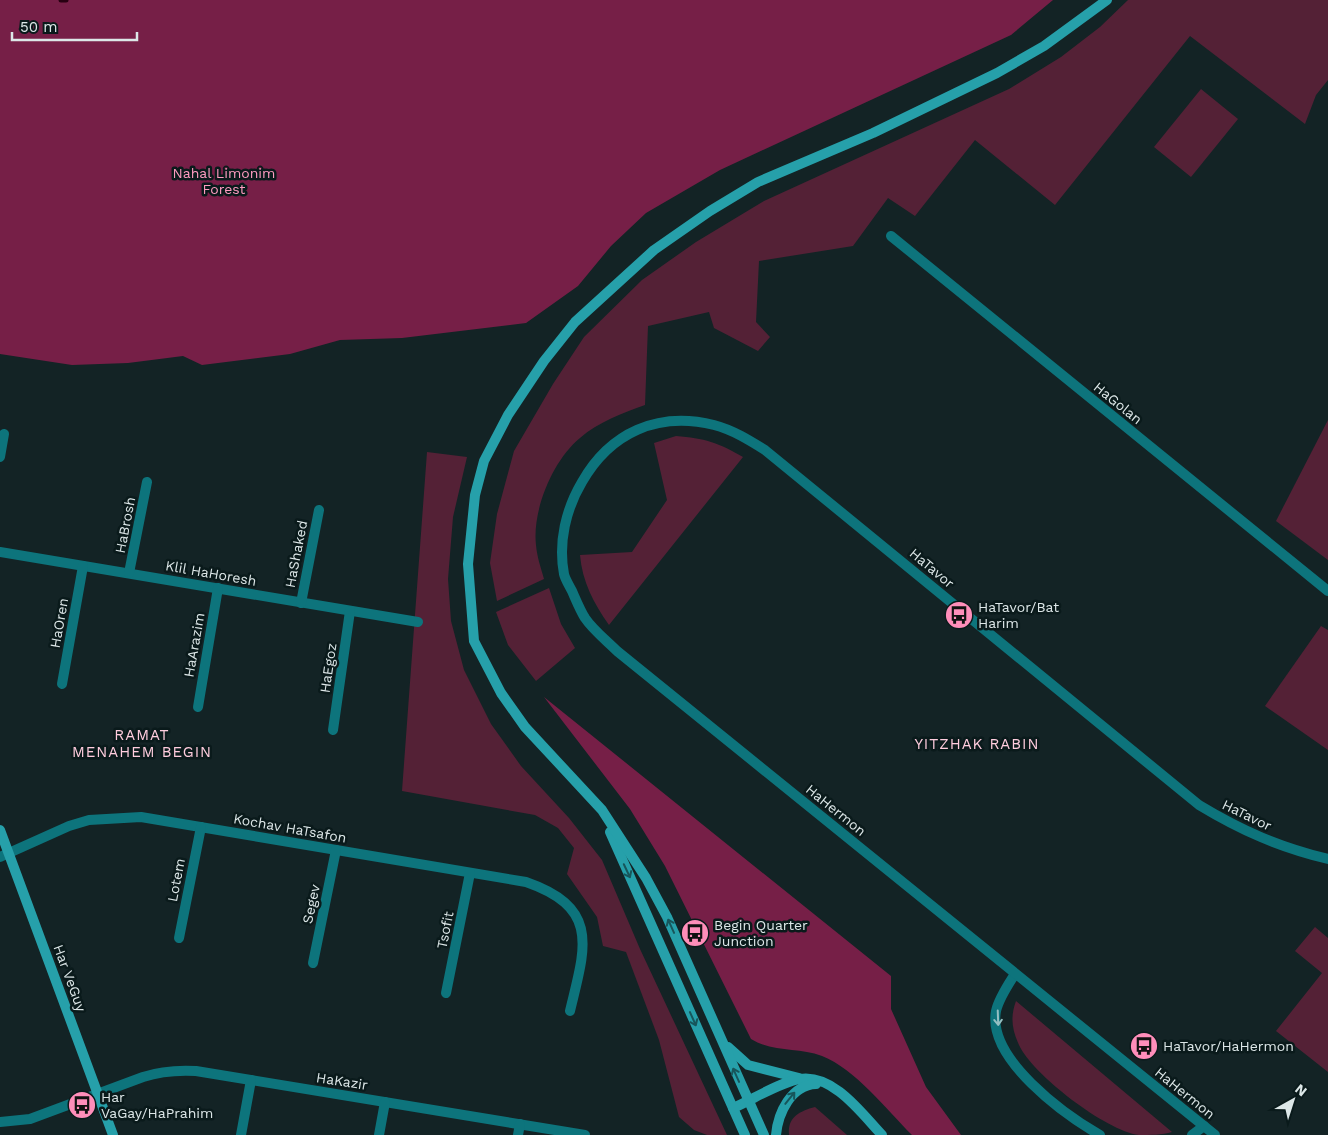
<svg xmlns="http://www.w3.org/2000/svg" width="1328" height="1135" font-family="'Work Sans',sans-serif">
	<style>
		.green { fill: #542136 }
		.forest { fill: #761f47 }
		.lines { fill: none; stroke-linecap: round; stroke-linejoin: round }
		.stream { stroke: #270011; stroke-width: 5 }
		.street { stroke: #0d747c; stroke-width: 10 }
		.secondary { stroke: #26a0aa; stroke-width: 10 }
		.oneway { stroke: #17565b }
		.oneway2 { stroke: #94bfc2 }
		.labels { text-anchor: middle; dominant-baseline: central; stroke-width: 5; stroke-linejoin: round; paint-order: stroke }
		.park-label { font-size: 14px; fill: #ff9cc1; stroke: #0a1a1b }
		.street-label { font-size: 14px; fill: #dde7e8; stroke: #0a1a1b }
		.poi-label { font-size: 14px; fill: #dde7e8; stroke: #0a1a1b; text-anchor: start }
		.neighbourhood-label { font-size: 15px; letter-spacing: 1px; fill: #ffcdde; stroke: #0a1a1b }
	</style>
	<rect width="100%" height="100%" fill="#132325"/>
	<g class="green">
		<path d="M1128,0H1328V80L1316,95L1305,124L1190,36L1055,205L975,140L915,216L888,198L853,246L759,261L756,322L770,337L758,351L714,328L709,312L648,326L645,405C623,413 598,422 580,438C553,460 532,510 536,545C537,557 541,568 544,579L497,601L490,563L497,514L514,451L553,384L584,337L642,280L696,242L764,201L1009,89L1061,57L1100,27Z"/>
		<path d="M1201,89L1238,119L1191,177L1154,147Z"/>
		<path d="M1328,420V560L1276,521Z"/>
		<path d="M676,436C704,438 719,443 743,457L609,625C594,604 582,581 580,555L632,552L667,500L654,443Z"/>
		<path d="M427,452L467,457L453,517L448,579L451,621L464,670L491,724L521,766L569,818L602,860L640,949L727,1135H707L694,1130L679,1117L659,1040L626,952L603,946L597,917L567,874L574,848L558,828L535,815L402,791Z"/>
		<path d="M549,588L561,624L575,648L536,681L508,645L496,612Z"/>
		<path d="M1321,626L1328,630V750L1265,706Z"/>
		<path d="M1315,927L1328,938V1072L1276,1031L1322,973L1295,951Z"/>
		<path d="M1016,1001L1172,1132C1162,1135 1150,1135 1139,1135C1106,1131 1032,1074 1019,1045C1012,1030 1010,1017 1016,1001Z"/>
		<path d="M815,1107L847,1135H789C787,1117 800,1111 815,1107Z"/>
	</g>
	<g class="forest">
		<path d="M0,0H1053L1011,35L720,170L646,213L611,246L578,286L526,323L402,338L340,340L290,354L202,365L183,356L128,363L72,365L0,354Z"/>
		<path d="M544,697L891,976V1009L926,1087L961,1135H912C887,1110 855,1069 822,1056C798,1047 774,1053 751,1039L665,866L630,809Z"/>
	</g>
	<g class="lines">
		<path class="stream" d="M61,0H66"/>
		<g class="street">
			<path d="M891,236L1328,591"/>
			<path d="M0,457L4,434"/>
			<path d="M0,552L418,622"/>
			<path d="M129,573L147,482"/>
			<path d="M301,603L319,510"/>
			<path d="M62,684L83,566"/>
			<path d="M198,707L218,588"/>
			<path d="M333,730L350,611"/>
			<path d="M0,857L69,826L89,820L141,817L526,882C601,908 585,948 570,1011"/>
			<path d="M179,938L201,827"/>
			<path d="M313,963L336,850"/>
			<path d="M1015,974C1008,985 999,998 996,1011C987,1059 1065,1115 1100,1135"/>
			<path d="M446,993L470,873"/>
			<path d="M0,1122L30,1119L143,1077C161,1071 177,1070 196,1071L585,1135"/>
			<path d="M241,1135L251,1080"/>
			<path d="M379,1135L385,1102"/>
			<path d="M518,1135L520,1124"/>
			<path d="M1192,1135L1204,1126"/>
			<path d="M1215,1135L617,651C607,641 593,630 585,618C580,610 576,600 572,591C569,585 565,579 564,574C558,542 566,509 582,482C610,433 657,411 714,425C733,430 749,440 765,450L1199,805C1242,831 1279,847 1328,859"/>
		</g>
		<g class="secondary">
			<path d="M0,830L113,1135"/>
			<path d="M610,832L745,1135"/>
			<path d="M728,1047L748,1065L799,1078"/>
			<path d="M733,1108C752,1100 780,1082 800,1079C834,1074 862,1114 882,1135"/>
			<path d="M764,1135L667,917L646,878L602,810L525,727L501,693L474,641L468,564L475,495L484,461L508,415L544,361L575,322L654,250L710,211L758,182L873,133L997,73L1044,46L1107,0"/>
			<path d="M776,1135C778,1113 791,1085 816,1084"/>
		</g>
	</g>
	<defs><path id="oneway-shaft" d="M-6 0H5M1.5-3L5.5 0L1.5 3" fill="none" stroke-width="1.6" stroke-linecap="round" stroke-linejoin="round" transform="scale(1.25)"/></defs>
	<g class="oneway">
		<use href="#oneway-shaft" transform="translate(627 871) rotate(65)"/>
		<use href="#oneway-shaft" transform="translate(671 926) rotate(-114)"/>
		<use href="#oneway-shaft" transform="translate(693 1019) rotate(66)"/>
		<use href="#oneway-shaft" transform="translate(736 1075) rotate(-114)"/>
		<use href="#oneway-shaft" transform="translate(790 1098) rotate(-51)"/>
	</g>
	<use class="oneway2" href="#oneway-shaft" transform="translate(998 1018) rotate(88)"/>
	<defs>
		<symbol id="bus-disc" viewBox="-11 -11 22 22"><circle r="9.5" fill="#ff8eba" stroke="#0a1a1b"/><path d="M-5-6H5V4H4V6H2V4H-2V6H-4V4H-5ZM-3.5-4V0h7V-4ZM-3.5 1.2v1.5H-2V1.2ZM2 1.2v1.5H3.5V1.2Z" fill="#111"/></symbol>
	</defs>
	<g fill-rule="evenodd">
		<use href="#bus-disc" x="943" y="599" width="32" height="32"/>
		<use href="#bus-disc" x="679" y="917" width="32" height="32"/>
		<use href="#bus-disc" x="1128" y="1030" width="32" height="32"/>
		<use href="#bus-disc" x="66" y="1089" width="32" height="32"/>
	</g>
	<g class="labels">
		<g class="park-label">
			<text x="224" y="173">Nahal Limonim<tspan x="224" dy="16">Forest</tspan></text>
		</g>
		<g class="street-label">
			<text transform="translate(1118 403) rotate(39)">HaGolan</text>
			<text transform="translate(125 525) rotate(-79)">HaBrosh</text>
			<text transform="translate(296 554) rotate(-79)">HaShaked</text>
			<text transform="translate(932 568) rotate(40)">HaTavor</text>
			<text transform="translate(211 573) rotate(10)">Klil HaHoresh</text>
			<text transform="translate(59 623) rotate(-80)">HaOren</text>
			<text transform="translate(194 645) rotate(-80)">HaArazim</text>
			<text transform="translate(328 668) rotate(-82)">HaEgoz</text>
			<text transform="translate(836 810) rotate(39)">HaHermon</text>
			<text transform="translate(1247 815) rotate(26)">HaTavor</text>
			<text transform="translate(290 828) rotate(10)">Kochav HaTsafon</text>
			<text transform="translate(176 880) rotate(-79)">Lotem</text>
			<text transform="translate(311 904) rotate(-78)">Segev</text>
			<text transform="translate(445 930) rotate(-79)">Tsofit</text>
			<text transform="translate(70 978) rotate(70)">Har VeGuy</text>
			<text transform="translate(342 1081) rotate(9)">HaKazir</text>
			<text transform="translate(1185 1093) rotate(39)">HaHermon</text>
		</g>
		<g class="poi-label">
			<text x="978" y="607">HaTavor/Bat<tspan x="978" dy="16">Harim</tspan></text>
			<text x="714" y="925">Begin Quarter<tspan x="714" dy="16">Junction</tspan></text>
			<text x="1163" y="1046">HaTavor/HaHermon</text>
			<text x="101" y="1097">Har<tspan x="101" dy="16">VaGay/HaPrahim</tspan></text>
		</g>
		<g class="neighbourhood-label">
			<text x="142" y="735">RAMAT<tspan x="142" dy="17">MENAHEM BEGIN</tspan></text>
			<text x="977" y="744">YITZHAK RABIN</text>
		</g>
	</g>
	<g transform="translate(1293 1100) rotate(39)" stroke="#0a1a1b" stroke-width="4" paint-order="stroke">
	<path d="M0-4L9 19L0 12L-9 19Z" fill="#dde7e8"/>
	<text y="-8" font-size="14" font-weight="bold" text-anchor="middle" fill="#dde7e8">N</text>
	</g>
	<path d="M12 32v8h125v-8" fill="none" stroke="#dde7e8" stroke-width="2.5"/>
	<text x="20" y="32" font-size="15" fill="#dde7e8" stroke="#0a1a1b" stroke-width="4" paint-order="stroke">50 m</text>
</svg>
